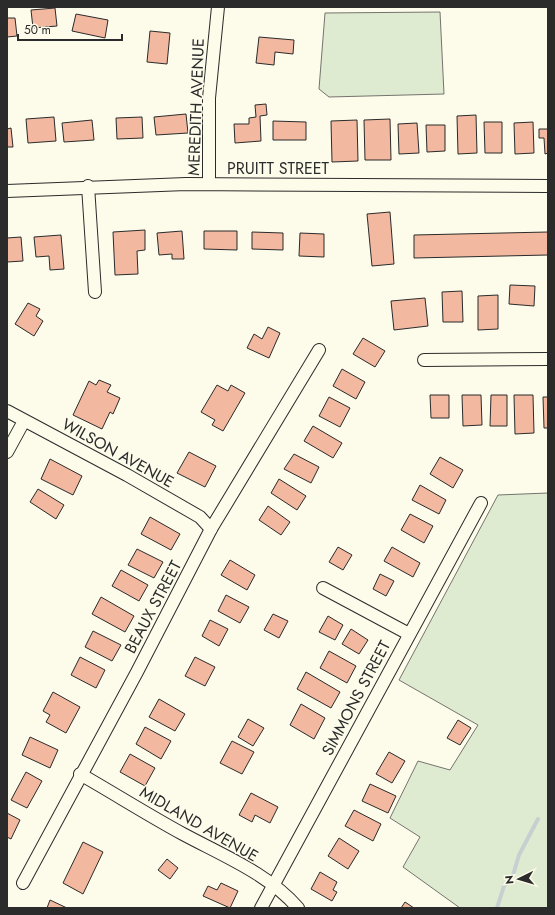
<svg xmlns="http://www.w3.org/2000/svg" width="555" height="915" font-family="Jost,sans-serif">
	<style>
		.green { fill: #deebd1; stroke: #74746e }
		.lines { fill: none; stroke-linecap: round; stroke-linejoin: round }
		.stream { stroke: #c7d0d0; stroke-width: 4 }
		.building { fill: #f2b8a0; stroke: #2b2b2b }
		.street-casing { stroke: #2b2b2b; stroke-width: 14 }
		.street { stroke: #fdfbea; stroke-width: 12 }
		.labels { text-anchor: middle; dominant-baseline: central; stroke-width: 3; stroke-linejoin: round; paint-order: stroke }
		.street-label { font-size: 16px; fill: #2b2b2b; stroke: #fdfbea }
	</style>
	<rect width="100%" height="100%" fill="#fdfbea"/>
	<g class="green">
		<path d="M440,12L444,94L329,97L319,89L325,13Z"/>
		<path d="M548,493V908H460L403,867L420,837L390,818L418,761L450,770L478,725L399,680L498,495Z"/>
	</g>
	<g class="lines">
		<path class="stream" d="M497,908L504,886L513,875L519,855L538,819"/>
	</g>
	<g class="building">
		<path d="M55,8L57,26L33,28L31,10Z"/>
		<path d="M76,14L108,20L105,38L72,31Z"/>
		<path d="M7,18H15L17,36L7,37Z"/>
		<path d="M150,31L170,33L167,64L147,62Z"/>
		<path d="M259,37L294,40L293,54L275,52L274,65L256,63Z"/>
		<path d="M266,104L267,115L260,116L261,141L235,143L234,124H249V118L256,117L255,105Z"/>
		<path d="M186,114L188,133L156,135L154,117Z"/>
		<path d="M476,115L477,153L458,154L457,116Z"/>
		<path d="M54,117L56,141L28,143L26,119Z"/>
		<path d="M142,117L143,138L117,139L116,118Z"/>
		<path d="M390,119L391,160H365L364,120Z"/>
		<path d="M92,120L94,140L64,142L62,123Z"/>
		<path d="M357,120L358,161L332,162L331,121Z"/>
		<path d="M273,121L306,122V140H273Z"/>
		<path d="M484,122H502V153H485Z"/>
		<path d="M533,122L534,153L515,154L514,123Z"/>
		<path d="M417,123L419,153L399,154L398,124Z"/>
		<path d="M426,125H445V151L427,152Z"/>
		<path d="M11,128L13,147H7V129Z"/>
		<path d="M539,129H548V153L545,154L544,138H539Z"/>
		<path d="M390,212L394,264L372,266L367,214Z"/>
		<path d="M145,230V250L137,251L138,274L115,275L113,232Z"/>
		<path d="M182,231L184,259H172V254L159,255L157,233Z"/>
		<path d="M204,231H237V250L204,249Z"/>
		<path d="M252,232L283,233V250L252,249Z"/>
		<path d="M548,232V255L414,258V235Z"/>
		<path d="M300,233L324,234V257L299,256Z"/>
		<path d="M61,235L64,269L50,270L49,256L36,257L34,237Z"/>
		<path d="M21,237L23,261L7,262V238Z"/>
		<path d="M510,285L535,286L534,306L509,304Z"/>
		<path d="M462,291L463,322H443L442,292Z"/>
		<path d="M498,295V329L478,330V296Z"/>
		<path d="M425,298L428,326L394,330L391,301Z"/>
		<path d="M28,303L40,309L36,316L43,321L34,336L15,324Z"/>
		<path d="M268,327L280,333L269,358L247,348L254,334L262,339Z"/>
		<path d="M363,338L385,351L375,367L353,354Z"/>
		<path d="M342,369L365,382L356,399L333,386Z"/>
		<path d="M99,380L111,385L107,392L120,398L113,414L110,412L102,429L73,415L89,381L96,385Z"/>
		<path d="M217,385L228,391L231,385L245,393L223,431L212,425L215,420L201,412Z"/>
		<path d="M430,395H449V418H431Z"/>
		<path d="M462,395H481L482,425L463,426Z"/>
		<path d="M491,395H507V426H490Z"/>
		<path d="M514,395H533L534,433L515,434Z"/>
		<path d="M329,397L350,408L340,427L319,416Z"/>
		<path d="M543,397H548V428H544Z"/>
		<path d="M313,426L342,443L333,458L304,441Z"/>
		<path d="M189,452L216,466L205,487L177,473Z"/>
		<path d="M294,454L319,467L311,483L284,469Z"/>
		<path d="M440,457L463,470L453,488L430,474Z"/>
		<path d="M50,459L82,476L73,495L41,479Z"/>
		<path d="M279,479L306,496L297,510L271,493Z"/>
		<path d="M420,485L446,500L439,514L412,500Z"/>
		<path d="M38,489L64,505L56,519L30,502Z"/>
		<path d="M268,506L290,522L281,535L259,520Z"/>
		<path d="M410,514L433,526L424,543L401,530Z"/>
		<path d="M150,517L180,534L171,550L141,534Z"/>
		<path d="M338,547L352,555L343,570L329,562Z"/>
		<path d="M392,547L420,563L413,577L384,561Z"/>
		<path d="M137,549L163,562L154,578L128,565Z"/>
		<path d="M230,560L255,575L247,590L221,575Z"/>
		<path d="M121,570L148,585L139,601L112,586Z"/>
		<path d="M380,574L394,581L386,596L373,589Z"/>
		<path d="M226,595L249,607L240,623L218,611Z"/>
		<path d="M101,597L134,616L125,632L92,614Z"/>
		<path d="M273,614L288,621L279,638L264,630Z"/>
		<path d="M328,616L343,625L335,640L319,632Z"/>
		<path d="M210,620L228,629L219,646L202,636Z"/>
		<path d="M351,629L368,640L359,654L342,644Z"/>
		<path d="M93,631L121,645L112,661L85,647Z"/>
		<path d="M329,651L356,666L347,683L320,668Z"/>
		<path d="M80,657L105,670L96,688L71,675Z"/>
		<path d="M195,657L215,667L205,686L185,676Z"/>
		<path d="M306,672L340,692L331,708L297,689Z"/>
		<path d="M53,692L80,707L66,733L46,722L50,715L43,711Z"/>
		<path d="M159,699L185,714L175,731L149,717Z"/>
		<path d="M301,704L325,718L314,739L290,725Z"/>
		<path d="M248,719L264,728L253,746L238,737Z"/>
		<path d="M458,720L471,728L460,745L447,738Z"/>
		<path d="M145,727L171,741L161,759L136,744Z"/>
		<path d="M30,737L58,750L50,768L22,755Z"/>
		<path d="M232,741L254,752L242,774L220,763Z"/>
		<path d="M389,752L405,761L392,783L376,774Z"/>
		<path d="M130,754L155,768L145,786L120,772Z"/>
		<path d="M26,772L42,781L27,808L11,800Z"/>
		<path d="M370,784L396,796L388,813L362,801Z"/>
		<path d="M251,793L278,807L270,823L255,815L252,822L239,815Z"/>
		<path d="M354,810L381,824L373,841L345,826Z"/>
		<path d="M7,813L20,820L11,839L7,837Z"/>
		<path d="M339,838L359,851L348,869L328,856Z"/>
		<path d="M83,842L103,852L83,894L63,883Z"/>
		<path d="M167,859L178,868L170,879L158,870Z"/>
		<path d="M320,872L337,882L333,890L337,892L332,901L311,889Z"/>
		<path d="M221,883L238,891L230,908L203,896L208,886L217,890Z"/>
		<path d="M50,900L67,908H47Z"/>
		<path d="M405,902L414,908H401Z"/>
	</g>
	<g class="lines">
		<defs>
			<g id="street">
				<path d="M209,184V98L218,7"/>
				<path d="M88,186L95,292"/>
				<path d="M7,191L186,184L548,186"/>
				<path d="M424,360L548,359"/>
				<path d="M7,411L127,475L200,517L211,529"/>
				<path d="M7,452L24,421"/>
				<path d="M323,588L409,634"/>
				<path d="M80,774C115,794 148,815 183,834C222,855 269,874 298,908"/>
				<path d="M23,883L137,672L211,529L319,350"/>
				<path d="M261,908L481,503"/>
			</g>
		</defs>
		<use href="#street" class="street-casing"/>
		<use href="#street" class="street"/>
	</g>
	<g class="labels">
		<g class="street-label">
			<text transform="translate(196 107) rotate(-88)">MEREDITH AVENUE</text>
			<text x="278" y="168">PRUITT STREET</text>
			<text transform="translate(118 453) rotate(29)">WILSON AVENUE</text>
			<text transform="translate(153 607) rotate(-62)">BEAUX STREET</text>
			<text transform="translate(356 698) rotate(-62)">SIMMONS STREET</text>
			<text transform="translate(199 824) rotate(30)">MIDLAND AVENUE</text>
		</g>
	</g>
	<rect width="555" height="915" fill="none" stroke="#2b2b2b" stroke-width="16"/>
	<g transform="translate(519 879) rotate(265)" stroke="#fdfbea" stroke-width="3" paint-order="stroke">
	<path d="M0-3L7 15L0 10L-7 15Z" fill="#2b2b2b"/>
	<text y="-6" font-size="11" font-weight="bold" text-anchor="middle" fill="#2b2b2b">N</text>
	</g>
	<path d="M18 34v6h104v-6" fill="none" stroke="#2b2b2b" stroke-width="2"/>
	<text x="24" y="34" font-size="12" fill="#2b2b2b" stroke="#fdfbea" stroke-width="3" paint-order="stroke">50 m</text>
</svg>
